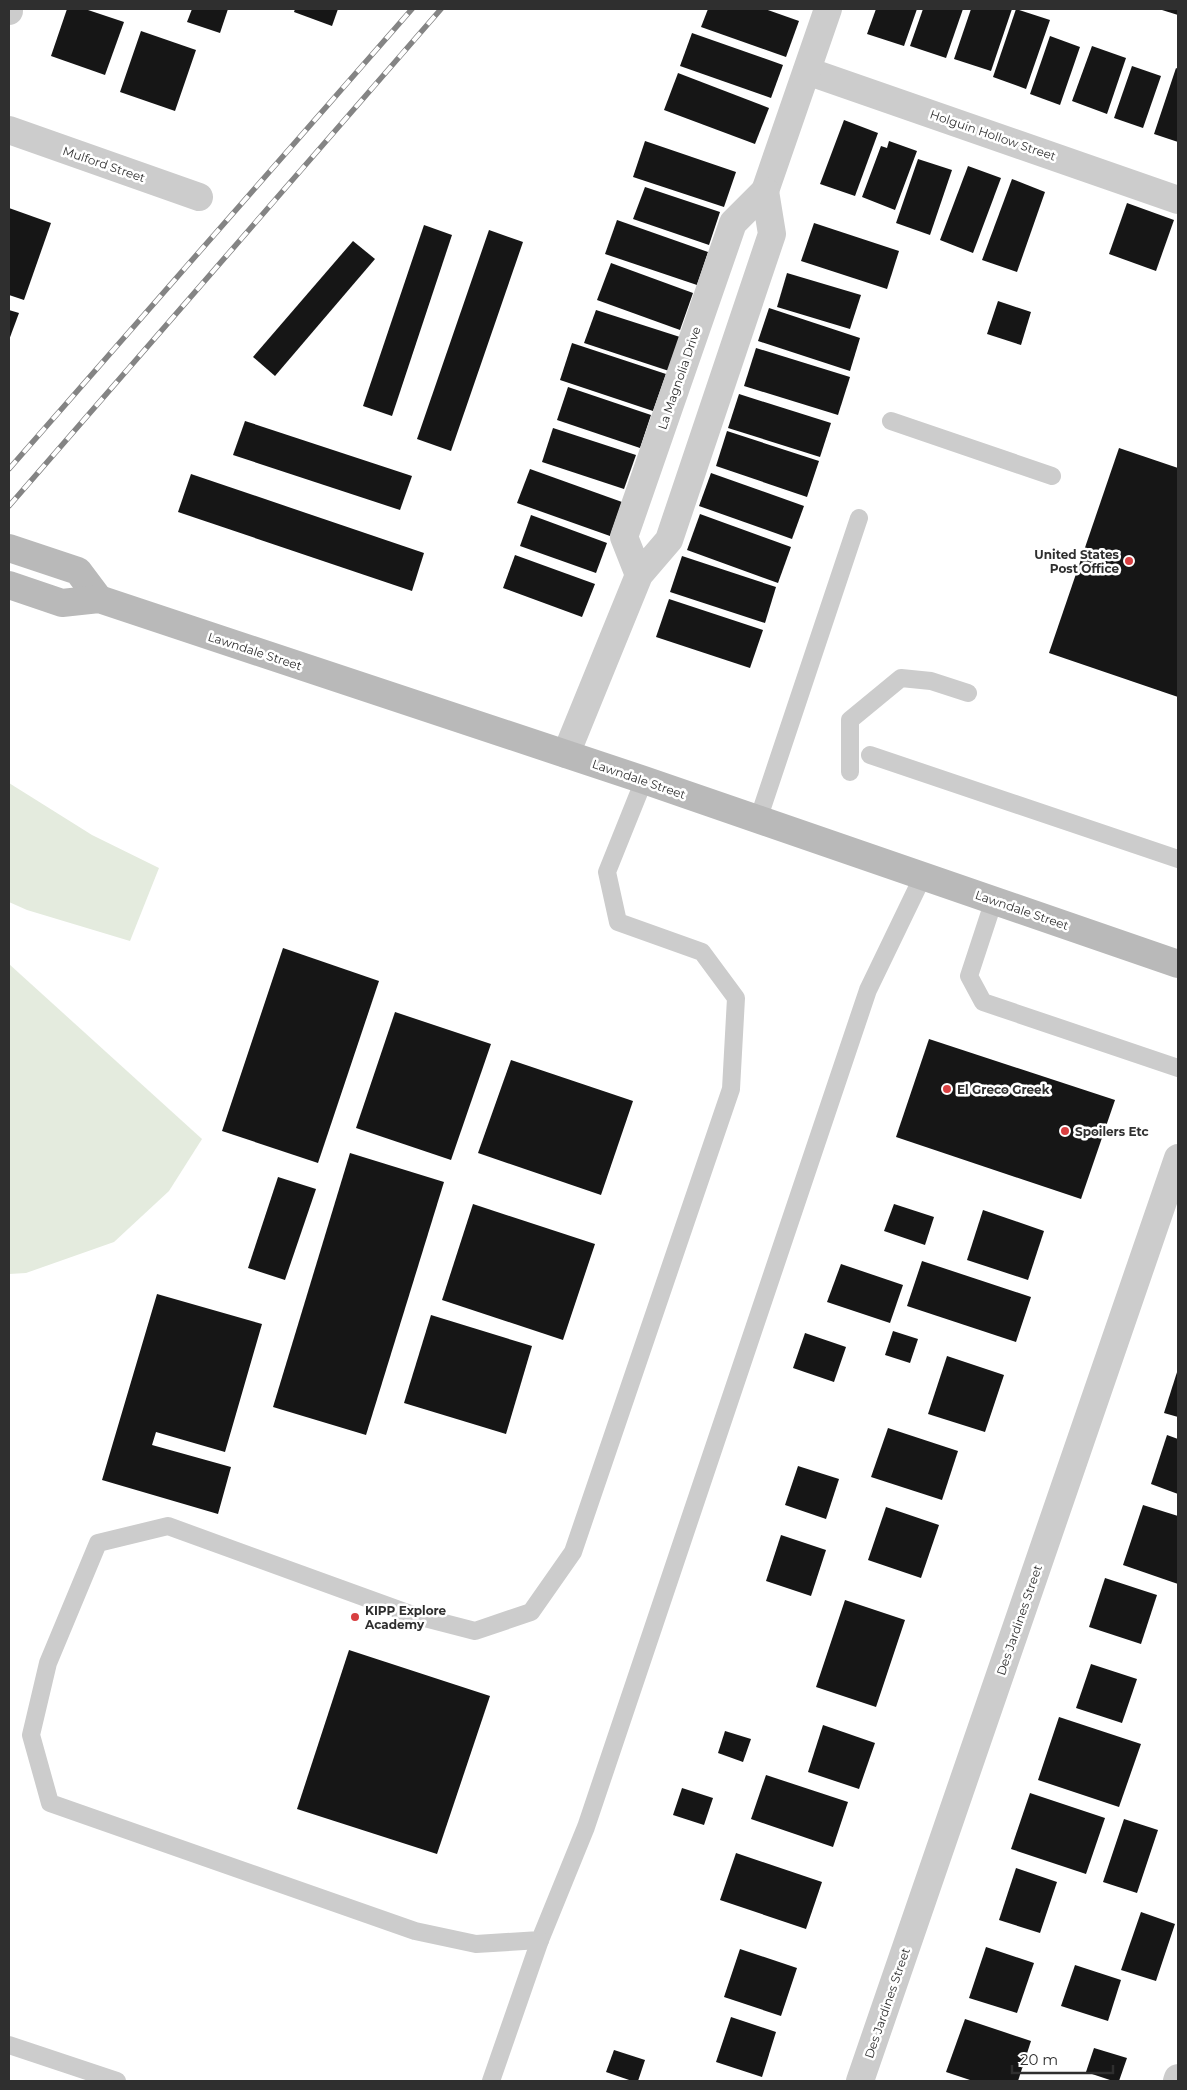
<svg xmlns="http://www.w3.org/2000/svg" width="1187" height="2090" font-family="Montserrat,sans-serif">
	<style>
		.green { fill: #e4ebde }
		.building { fill: #161616 }
		.lines { fill: none; stroke-linecap: round; stroke-linejoin: round }
		.service { stroke: #ccc; stroke-width: 18 }
		.minor { stroke: #ccc; stroke-width: 28 }
		.secondary { stroke: #b9b9b9; stroke-width: 28 }
		.rail-casing { stroke: #848484; stroke-width: 5.5 }
		.rail { stroke: #fff; stroke-width: 4; stroke-dasharray: 11; stroke-linecap: butt }
		.poi-dot { fill: #d83f41; stroke: #fff; stroke-width: 2 }
		.labels { text-anchor: middle; dominant-baseline: central; stroke-width: 5; stroke-linejoin: round; paint-order: stroke }
		.street-label { font-size: 12px; fill: #2f2f2f; stroke: #fff }
		.poi-label { font-size: 12px; font-weight: bold; fill: #2f2f2f; stroke: #fff; text-anchor: start }
	</style>
	<rect width="100%" height="100%" fill="#fff"/>
	<g class="green">
		<path d="M9,783L92,835L159,868L130,941L27,910L9,902Z"/>
		<path d="M9,964L202,1139L169,1191L114,1242L26,1273L9,1274Z"/>
	</g>
	<g class="building">
		<path d="M67,9H85L124,22L105,75L51,56Z"/>
		<path d="M192,9H228L220,33L187,22Z"/>
		<path d="M295,9H338L332,26L294,12Z"/>
		<path d="M708,9H765L799,21L786,57L701,27Z"/>
		<path d="M876,9H917L904,46L867,34Z"/>
		<path d="M923,9H963L946,58L910,46Z"/>
		<path d="M971,9H1012L991,71L954,59Z"/>
		<path d="M1016,9L1050,20L1026,89L993,77Z"/>
		<path d="M1162,9H1178V15L1162,10Z"/>
		<path d="M141,31L196,50L175,111L120,92Z"/>
		<path d="M692,33L783,65L771,98L680,66Z"/>
		<path d="M1050,36L1080,47L1060,105L1030,94Z"/>
		<path d="M1092,46L1126,58L1107,114L1072,101Z"/>
		<path d="M1132,66L1161,76L1143,128L1114,118Z"/>
		<path d="M1176,68L1178,69V142L1154,134Z"/>
		<path d="M678,73L769,108L755,144L664,110Z"/>
		<path d="M844,120L878,133L855,196L820,184Z"/>
		<path d="M645,141L736,172L724,207L633,177Z"/>
		<path d="M889,141L917,151L895,210L862,197L881,146L887,148Z"/>
		<path d="M918,159L952,170L930,235L896,223Z"/>
		<path d="M968,166L1001,178L973,253L940,240Z"/>
		<path d="M1012,179L1045,192L1017,272L982,260Z"/>
		<path d="M645,187L720,212L709,245L633,219Z"/>
		<path d="M1127,203L1174,220L1156,271L1109,254Z"/>
		<path d="M9,208L51,223L24,300L9,295Z"/>
		<path d="M617,220L708,252L697,285L605,254Z"/>
		<path d="M814,223L899,251L887,289L801,261Z"/>
		<path d="M424,225L452,235L392,416L363,406Z"/>
		<path d="M489,230L523,242L451,451L417,439Z"/>
		<path d="M353,241L375,259L275,376L253,357Z"/>
		<path d="M611,263L693,293L680,330L597,300Z"/>
		<path d="M787,273L861,295L850,329L777,307Z"/>
		<path d="M998,301L1031,312L1021,345L987,334Z"/>
		<path d="M769,308L860,338L850,371L758,341Z"/>
		<path d="M9,310L19,313L9,340Z"/>
		<path d="M596,310L680,337L669,371L584,343Z"/>
		<path d="M572,343L666,374L653,411L560,380Z"/>
		<path d="M756,348L850,377L838,415L744,386Z"/>
		<path d="M568,387L651,415L640,448L557,420Z"/>
		<path d="M739,394L831,423L820,457L728,428Z"/>
		<path d="M245,421L412,476L400,510L233,455Z"/>
		<path d="M553,428L636,455L624,489L542,462Z"/>
		<path d="M727,431L819,461L807,497L716,466Z"/>
		<path d="M1119,448L1178,468V697L1049,653Z"/>
		<path d="M530,469L622,502L610,536L517,503Z"/>
		<path d="M711,473L804,506L792,539L699,506Z"/>
		<path d="M191,474L424,553L412,591L178,512Z"/>
		<path d="M700,514L791,547L778,583L687,550Z"/>
		<path d="M531,515L607,543L596,573L520,546Z"/>
		<path d="M515,555L595,584L582,617L503,588Z"/>
		<path d="M682,556L776,587L765,623L670,592Z"/>
		<path d="M669,599L763,630L750,668L656,637Z"/>
		<path d="M283,948L379,981L318,1163L222,1131Z"/>
		<path d="M395,1012L491,1044L451,1160L356,1128Z"/>
		<path d="M929,1039L1115,1100L1081,1199L896,1137Z"/>
		<path d="M511,1060L633,1101L601,1195L478,1153Z"/>
		<path d="M350,1153L444,1182L366,1435L273,1407Z"/>
		<path d="M278,1177L316,1189L285,1280L248,1268Z"/>
		<path d="M473,1204L595,1244L563,1340L442,1300Z"/>
		<path d="M894,1204L934,1217L925,1245L884,1231Z"/>
		<path d="M983,1210L1044,1231L1028,1280L967,1260Z"/>
		<path d="M922,1261L1031,1297L1016,1342L907,1306Z"/>
		<path d="M841,1264L903,1285L890,1323L827,1302Z"/>
		<path d="M157,1294L262,1324L225,1452L156,1432L152,1445L231,1467L218,1514L102,1480Z"/>
		<path d="M431,1315L532,1346L506,1434L404,1403Z"/>
		<path d="M893,1331L918,1339L910,1363L885,1355Z"/>
		<path d="M805,1333L846,1347L834,1382L793,1368Z"/>
		<path d="M947,1356L1004,1375L985,1432L928,1414Z"/>
		<path d="M1178,1369V1417L1164,1413Z"/>
		<path d="M888,1428L958,1451L942,1500L871,1477Z"/>
		<path d="M1167,1435L1178,1439V1494L1151,1484Z"/>
		<path d="M798,1466L839,1479L826,1519L785,1505Z"/>
		<path d="M1143,1505L1178,1516V1584L1123,1565Z"/>
		<path d="M886,1507L939,1525L921,1578L868,1560Z"/>
		<path d="M781,1535L826,1550L811,1596L766,1581Z"/>
		<path d="M1105,1578L1157,1595L1141,1644L1089,1627Z"/>
		<path d="M845,1600L905,1620L876,1707L816,1687Z"/>
		<path d="M349,1650L490,1696L437,1854L297,1809Z"/>
		<path d="M1091,1664L1137,1679L1122,1723L1076,1708Z"/>
		<path d="M1059,1717L1141,1744L1119,1807L1038,1780Z"/>
		<path d="M823,1725L875,1743L859,1789L808,1772Z"/>
		<path d="M725,1731L751,1739L743,1762L718,1753Z"/>
		<path d="M766,1775L848,1802L833,1847L751,1819Z"/>
		<path d="M682,1788L713,1798L704,1825L673,1815Z"/>
		<path d="M1030,1793L1105,1818L1086,1874L1011,1849Z"/>
		<path d="M1124,1819L1158,1830L1137,1893L1103,1882Z"/>
		<path d="M736,1853L822,1882L806,1929L720,1900Z"/>
		<path d="M1016,1868L1057,1882L1040,1933L999,1920Z"/>
		<path d="M1141,1912L1175,1924L1156,1981L1121,1970Z"/>
		<path d="M986,1947L1034,1963L1017,2013L969,1998Z"/>
		<path d="M740,1949L797,1968L781,2016L724,1997Z"/>
		<path d="M1075,1965L1121,1980L1108,2021L1061,2006Z"/>
		<path d="M731,2017L776,2032L762,2077L716,2062Z"/>
		<path d="M965,2019L1031,2041L1018,2081H973L946,2072Z"/>
		<path d="M1094,2048L1127,2058L1119,2081H1113L1086,2072Z"/>
		<path d="M614,2050L645,2060L638,2081H632L606,2072Z"/>
	</g>
	<g class="lines">
		<g class="service">
			<path d="M891,421L1052,476"/>
			<path d="M870,755L1178,859"/>
			<path d="M850,772V720L901,678L931,681L968,693"/>
			<path d="M644,780L607,872L618,922L702,952L736,998L731,1089L573,1552L531,1612L475,1631L413,1615L168,1526L98,1543L48,1663L31,1735L50,1803L415,1931L476,1944L540,1940L586,1827L868,990L923,876"/>
			<path d="M758,820L859,518"/>
			<path d="M994,900L969,976L983,1002L1178,1068"/>
			<path d="M9,2045L117,2081"/>
			<path d="M491,2081L540,1940"/>
		</g>
		<g class="minor">
			<path d="M9,11V9"/>
			<path d="M807,71L1178,200"/>
			<path d="M9,130L199,197"/>
			<path d="M765,191L828,9"/>
			<path d="M566,754L639,575L669,540L772,234L765,191L733,223L624,537L639,575"/>
			<path d="M860,2081L1178,1158"/>
			<path d="M1177,2081L1178,2078"/>
		</g>
		<g class="secondary">
			<path d="M9,548L78,571L99,599"/>
			<path d="M9,585L62,603L99,599L644,780L1178,964"/>
		</g>
		<defs>
			<g id="rail">
				<path d="M9,469L412,9"/>
				<path d="M9,506L441,9"/>
			</g>
		</defs>
		<use href="#rail" class="rail-casing"/>
		<use href="#rail" class="rail"/>
	</g>
	<g class="poi-dot">
		<circle cx="1129" cy="561" r="5"/>
		<circle cx="947" cy="1089" r="5"/>
		<circle cx="1065" cy="1131" r="5"/>
		<circle cx="355" cy="1617" r="5"/>
	</g>
	<g class="labels">
		<g class="street-label">
			<text transform="translate(993 135) rotate(19)">Holguin Hollow Street</text>
			<text transform="translate(104 164) rotate(19)">Mulford Street</text>
			<text transform="translate(679 378) rotate(-71)">La Magnolia Drive</text>
			<text transform="translate(255 651) rotate(18)">Lawndale Street</text>
			<text transform="translate(639 779) rotate(19)">Lawndale Street</text>
			<text transform="translate(1022 910) rotate(19)">Lawndale Street</text>
			<text transform="translate(1019 1620) rotate(-71)">Des Jardines Street</text>
			<text transform="translate(887 2003) rotate(-71)">Des Jardines Street</text>
		</g>
		<g class="poi-label">
			<text x="1119" y="554" text-anchor="end">United States<tspan x="1119" dy="14">Post Office</tspan></text>
			<text x="957" y="1089">El Greco Greek</text>
			<text x="1075" y="1131">Spoilers Etc</text>
			<text x="365" y="1610">KIPP Explore<tspan x="365" dy="14">Academy</tspan></text>
		</g>
	</g>
	<rect width="1187" height="2090" fill="none" stroke="#2f2f2f" stroke-width="20"/>
	<path d="M1012 2065v8h101v-8" fill="none" stroke="#2f2f2f" stroke-width="2.5"/>
	<text x="1020" y="2065" font-size="15" fill="#2f2f2f" stroke="#ffffff" stroke-width="4" paint-order="stroke">20 m</text>
</svg>
